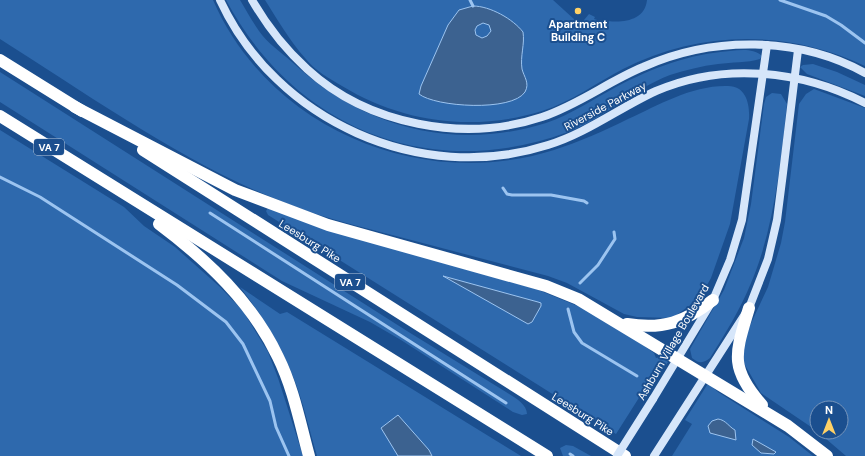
<svg xmlns="http://www.w3.org/2000/svg" width="865" height="456" font-family="'DM Sans',sans-serif">
	<style>
		.green { fill: #2e69ad }
		.water { fill: #3c6290; stroke: #9cc4f0; fill-rule: evenodd }
		.lines { fill: none; stroke-linecap: round; stroke-linejoin: round }
		.stream { stroke: #9cc4f0; stroke-width: 3 }
		.secondary { stroke: #d6e6fa; stroke-width: 8 }
		.motorway { stroke: #fff; stroke-width: 12 }
		.secondary-bridge { stroke: #d6e6fa; stroke-width: 8 }
		.poi-dot { fill: #ffd166; stroke: #1b4f8f; stroke-width: 1.5 }
		.labels { text-anchor: middle; dominant-baseline: central; stroke-width: 4; stroke-linejoin: round; paint-order: stroke }
		.shield { fill: #1b4f8f; stroke: #bbcadd; stroke-width: 1 }
		.shield-label { font-size: 10px; font-weight: bold; fill: #fff }
		.poi-label { font-size: 11px; font-weight: bold; fill: #fff; stroke: #1b4f8f }
		.street-label { font-size: 11px; fill: #fff; stroke: #1b4f8f }
	</style>
	<rect width="100%" height="100%" fill="#1b4f8f"/>
	<g class="green">
		<path d="M0,0H213C269,129 422,192 554,150C579,142 604,131 628,119C659,105 692,85 728,86C746,86 750,104 749,119L730,224L711,278L702,294L692,304L672,318L637,317L624,314L567,283L548,276C497,263 447,249 396,236C362,227 327,219 294,206C192,169 92,97 0,39Z"/>
		<path d="M226,0H240C246,10 252,21 259,31C267,43 281,52 292,62C362,127 453,152 546,123C572,114 592,100 616,87C652,68 689,54 730,51C741,50 753,48 762,56L760,59C747,63 732,62 718,64C702,66 685,70 670,75C633,89 605,118 568,132C430,183 295,129 226,0Z"/>
		<path d="M265,0H553L575,20L574,21L579,26L589,14L595,17L594,19L607,23L608,21C624,23 645,20 647,0H865V66C788,29 699,30 623,69C596,83 571,102 542,111C474,132 403,123 342,86C330,79 314,70 305,58C290,41 277,19 265,0Z"/>
		<path d="M813,64L837,72L865,85V96L807,74L800,67L803,65Z"/>
		<path d="M0,72L407,331L506,392C514,397 527,404 527,414L522,415L513,412L401,340L370,322L282,281L0,102Z"/>
		<path d="M814,89L865,108V456H846L818,432H841V408H817V431L761,393L745,365L743,356L746,334L768,287L781,243L785,222L799,104L806,94Z"/>
		<path d="M772,93L781,94L787,104C781,162 774,229 751,283C740,310 725,334 710,358C704,363 699,364 692,358L690,349L724,290L744,238L751,204L764,104L766,97Z"/>
		<path d="M0,130L124,207L144,226L175,247L220,287L243,311L268,352L278,378L303,456H0Z"/>
		<path d="M268,208L398,250L536,289L563,300L585,309L633,338L654,353L656,358L660,357L668,362L646,395L642,393L616,434L268,215L266,211Z"/>
		<path d="M240,287L280,314L287,312L521,456H317C309,429 303,400 292,374C279,342 261,314 240,287Z"/>
		<path d="M709,384L718,392L789,437L813,456H672L692,424L685,420L707,385Z"/>
		<path d="M566,445L573,446L591,456H563L560,448Z"/>
	</g>
	<g class="water">
		<path d="M473,6C490,6 513,19 523,32C525,44 520,56 522,69C524,77 530,83 525,92C512,112 435,107 419,94L421,86L448,25L459,10ZM483,23L489,25L491,31L487,36L482,38L476,35L475,30L477,26Z"/>
		<path d="M443,276L538,302L541,303V306L532,322L528,324Z"/>
		<path d="M398,415L429,450L432,456H398L381,428Z"/>
		<path d="M718,419C726,420 729,427 735,430L736,440L710,433L708,426L712,421Z"/>
		<path d="M753,439L776,452L774,454L761,453L752,445Z"/>
	</g>
	<g class="lines">
		<g class="stream">
			<path d="M470,0L473,6"/>
			<path d="M780,0L826,16L841,25L865,43"/>
			<path d="M0,177L40,197L177,285L226,322L243,344L270,401L276,427L289,456"/>
			<path d="M503,188L507,194L512,195H551L584,201L587,203"/>
			<path d="M210,213L506,403"/>
			<path d="M580,283L598,265L613,242L615,239L614,232"/>
			<path d="M568,309L574,332L582,343L637,376"/>
			<path d="M570,454L573,456"/>
		</g>
		<g class="secondary">
			<path d="M220,0C276,121 420,186 548,145C587,133 619,108 656,91C723,62 801,70 865,103"/>
			<path d="M252,0C267,26 285,49 307,69C368,125 464,143 542,117C580,104 607,82 643,67C712,36 799,36 865,73"/>
			<path d="M653,399L713,300L730,260L742,220L767,45"/>
			<path d="M654,456L749,308L768,259L777,220L783,173L798,50"/>
		</g>
		<g class="motorway">
			<path d="M0,60L82,111"/>
			<path d="M75,107L235,190L328,225L546,286L578,299L788,426L827,456"/>
			<path d="M0,116L547,456"/>
			<path d="M143,150L625,456"/>
			<path d="M159,224C207,260 252,302 278,357C293,387 300,423 309,456"/>
			<path d="M749,308C736,352 728,367 762,405"/>
			<path d="M627,324C663,330 685,322 713,300"/>
		</g>
		<path class="secondary-bridge" d="M617,456L653,399"/>
	</g>
	<circle class="poi-dot" cx="578" cy="11" r="4"/>
	<g class="labels">
		<g class="shield">
			<rect x="34" y="139" width="30" height="16" rx="3"/>
			<rect x="335" y="274" width="30" height="16" rx="3"/>
		</g>
		<g class="shield-label">
			<text x="49" y="147">VA 7</text>
			<text x="350" y="282">VA 7</text>
		</g>
		<g class="poi-label">
			<text x="578" y="24">Apartment<tspan x="578" dy="13">Building C</tspan></text>
		</g>
		<g class="street-label">
			<text transform="translate(605 106) rotate(-28)">Riverside Parkway</text>
			<text transform="translate(310 241) rotate(32)">Leesburg Pike</text>
			<text transform="translate(673 342) rotate(-60)">Ashburn Village Boulevard</text>
			<text transform="translate(583 414) rotate(32)">Leesburg Pike</text>
		</g>
	</g>
	<g transform="translate(829 420)"><circle r="19" fill="#1b4f8f" stroke="#7695bc"/>
	<path d="M0-3L7 15L0 10L-7 15Z" fill="#ffd166"/>
	<text y="-6" font-size="11" font-weight="bold" text-anchor="middle" fill="#ffffff">N</text>
	</g>
</svg>
